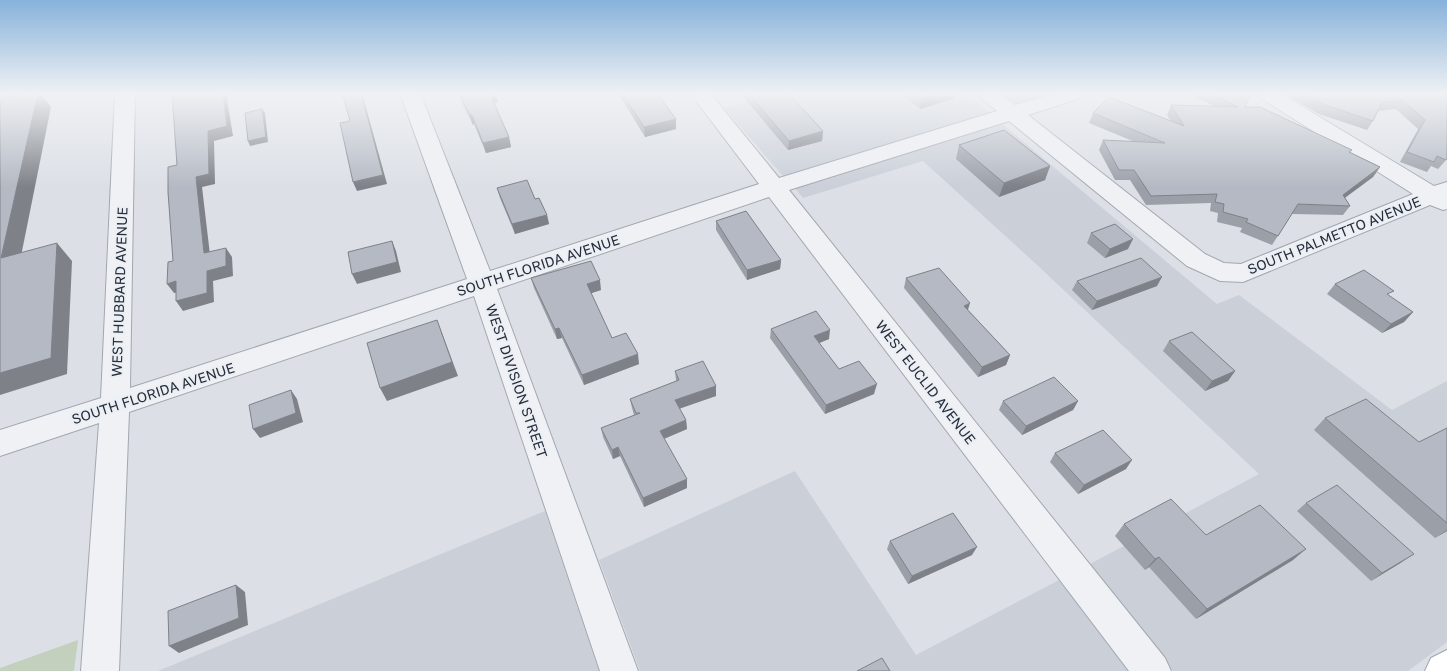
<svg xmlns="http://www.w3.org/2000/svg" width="1447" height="671" font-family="'Golos Text',sans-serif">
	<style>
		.built { fill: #cacfd8 }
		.green { fill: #c2d0bd }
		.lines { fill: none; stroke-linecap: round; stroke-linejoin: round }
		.minor-casing { stroke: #a2a7b0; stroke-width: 2 }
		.major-casing { stroke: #9ca5b2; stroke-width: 2 }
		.minor { fill: #eff1f5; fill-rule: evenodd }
		.major { fill: #fff; fill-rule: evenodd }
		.wall { fill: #9b9fa8 }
		.shaded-wall { fill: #7e8288 }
		.building { fill: #b4b9c3; stroke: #7e8288 }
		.labels { text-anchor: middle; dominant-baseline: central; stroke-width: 4; stroke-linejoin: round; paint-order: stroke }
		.street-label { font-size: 14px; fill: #262e3c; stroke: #ebeff4 }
	</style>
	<rect width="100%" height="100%" fill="#dce0e6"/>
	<g class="built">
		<path d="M785,93H967L990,113L784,177L724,108Z"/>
		<path d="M1001,123L1217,304L1239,295L1392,410L1447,381V642L1408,671H1173L1088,565L1259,474L1035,263L923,161L803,198L795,188Z"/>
		<path d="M795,471L916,655L1061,579L1132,671H640L599,560Z"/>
		<path d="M545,511L599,671H158Z"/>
	</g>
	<g class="green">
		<path d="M998,93H1057L1014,106Z"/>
		<path d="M78,640L74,671H0V668Z"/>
	</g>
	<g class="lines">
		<defs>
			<path id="minor" d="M115,93H135L130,388L467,279L400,93H420L490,271L759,184L690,93H710L779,178L997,111L980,97L977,93H999L1015,105L1057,93H1087L1084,97L1028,115L1205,254L1224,263L1241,264L1413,194L1259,97L1256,93H1280L1434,186L1447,182V209L1443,210L1430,205L1243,282L1220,281L1187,266L1009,121L789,190L1165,658L1171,671H1129L769,197L497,289L638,671H600L474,296L129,412L119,671H81L99,423L0,456V430L101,398Z"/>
			<path id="major" d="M1447,650V671H1425L1431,658Z"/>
		</defs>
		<use href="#minor" class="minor-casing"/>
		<use href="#major" class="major-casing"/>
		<use href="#minor" class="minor"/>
		<use href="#major" class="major"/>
	</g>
	<g class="wall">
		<path d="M457,93H495L498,102L494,103L509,137L511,147L486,153L474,124L473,125Z"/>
		<path d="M618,93H657L676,129L645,137Z"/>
		<path d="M740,93H788L823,131L822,141L788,150Z"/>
		<path d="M902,93H954L953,99L920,109L902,94Z"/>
		<path d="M1187,93H1251L1245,107L1350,152L1380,167L1373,177L1345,198L1350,206L1343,215L1292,214L1272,245L1240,232L1242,228L1217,222L1218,213L1210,211L1211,203L1146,205L1130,180H1115L1099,150L1103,140L1135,142L1089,123L1093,113L1171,121L1167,115L1171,105L1214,106Z"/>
		<path d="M1283,93H1447L1446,160L1438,169L1431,166L1427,172L1400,162L1418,129L1396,109L1378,111L1373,121L1367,130L1319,114Z"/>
		<path d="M959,145L1050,166L1045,180L999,197L956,159Z"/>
		<path d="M497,188L535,199L547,215L549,224L515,234L500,198Z"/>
		<path d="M716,221L781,260L780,269L747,280L716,230Z"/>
		<path d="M1091,233L1128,249L1105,258L1087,243Z"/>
		<path d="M531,278L601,290L591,293L612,338L639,364L584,385L562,338L557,339L534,288Z"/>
		<path d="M906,278L968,310L1010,355L1006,365L978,377L904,288Z"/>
		<path d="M1077,281L1157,286L1092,310L1072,290Z"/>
		<path d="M1335,284L1389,296L1413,312L1404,322L1382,333L1327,294Z"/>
		<path d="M771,329L829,339L819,343L839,369L874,394L825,414L770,338Z"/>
		<path d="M1169,341L1235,371L1228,381L1205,391L1163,351Z"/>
		<path d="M675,371L716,386V396L679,408L686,420L687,429L664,439L687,488L644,507L620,456L613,459L603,437L601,428L634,415L632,408L630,399L676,381Z"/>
		<path d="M1003,401H1078L1073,410L1022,435L999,410Z"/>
		<path d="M1325,418L1419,442L1447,428V531L1435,538L1314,430Z"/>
		<path d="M1055,453L1126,469L1078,494L1050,462Z"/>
		<path d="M1306,503L1402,562L1371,581L1297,511Z"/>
		<path d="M1124,524L1206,535L1293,560L1196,619L1149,567L1145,570L1115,536Z"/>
		<path d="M890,541L972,555L908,584L887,549Z"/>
	</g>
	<g class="shaded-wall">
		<path d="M38,93H40L51,107L17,276L1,258Z"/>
		<path d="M223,93H226L233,136L214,141L215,184L202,187L211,263L204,253L196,177L208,131Z"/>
		<path d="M361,93H362L387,184L357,191L353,182Z"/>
		<path d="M495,93L498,102L492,104L490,94Z"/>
		<path d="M944,93H954L953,99L920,109L922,99Z"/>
		<path d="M262,109L265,113L268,142L250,146L248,141Z"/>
		<path d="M470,115H472L474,124L473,125Z"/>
		<path d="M676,119V129L645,137L644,127Z"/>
		<path d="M823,131L822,141L788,150L789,141Z"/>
		<path d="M509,137L511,147L486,153L483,143Z"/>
		<path d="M1050,166L1045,180L999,197L1004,183Z"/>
		<path d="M1380,167L1373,177L1336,204L1343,195Z"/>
		<path d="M547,215L549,224L515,234L512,224Z"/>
		<path d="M1133,239L1128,249L1105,258L1110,249Z"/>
		<path d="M392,241L396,251L401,272L357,284L352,274Z"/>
		<path d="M57,243L72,261L67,374L0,395V373Z"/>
		<path d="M226,248L232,257L233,276L213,281L214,302L183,311L176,301Z"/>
		<path d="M781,260L780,269L747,280V270Z"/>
		<path d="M1162,277L1157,286L1092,310L1097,301Z"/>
		<path d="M600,280L601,290L589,294L587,284Z"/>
		<path d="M176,281L183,291L174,293L167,284Z"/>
		<path d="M970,303L967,313L964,306Z"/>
		<path d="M1413,312L1404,322L1382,333L1391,324Z"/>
		<path d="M437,320L458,376L387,401L380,388Z"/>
		<path d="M559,328L562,338L557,339L555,329Z"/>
		<path d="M830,330L829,339L812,346L814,336Z"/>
		<path d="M638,354L639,364L584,385L582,375Z"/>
		<path d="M1010,355L1006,365L978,377L982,367Z"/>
		<path d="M1235,371L1228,381L1205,391L1212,381Z"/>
		<path d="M877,384L874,394L825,414L826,405Z"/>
		<path d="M716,386V396L676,410L675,400Z"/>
		<path d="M291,390L297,399L303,422L260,438L253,429Z"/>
		<path d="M1078,401L1073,410L1022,435L1026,426Z"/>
		<path d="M686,420L687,429L661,440L660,431Z"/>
		<path d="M618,447L620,456L613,459L612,450Z"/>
		<path d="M1132,460L1126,469L1078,494L1084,485Z"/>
		<path d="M687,479V488L644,507L643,498Z"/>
		<path d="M1447,530V531L1435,538Z"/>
		<path d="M977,547L972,555L908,584L912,576Z"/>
		<path d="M1306,549L1293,560L1196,619L1207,609Z"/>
		<path d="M1414,554L1402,562L1371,581L1382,573Z"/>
		<path d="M1159,557L1149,567L1145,570L1155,559Z"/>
		<path d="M236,585L245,592L248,625L179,653L169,646Z"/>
	</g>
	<g class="building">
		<path d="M27,93H38L1,258L57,243L51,358L0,373V98Z"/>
		<path d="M172,93H223L227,126L208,131L209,174L196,177L204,253L226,248V266L207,271V293L176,301V281L167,284L168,262L173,261L168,192V167L177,165Z"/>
		<path d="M342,93H361L383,175L353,182L340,123L350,121Z"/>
		<path d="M459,93H495L490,94L509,137L483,143L472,115H470Z"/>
		<path d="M622,93H657L676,119L644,127Z"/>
		<path d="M748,93H788L823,131L789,141Z"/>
		<path d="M914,93H944L922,99Z"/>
		<path d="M1210,93H1251L1245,107H1260L1352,150L1349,152L1380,167L1343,195L1350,206L1298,204L1278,236L1246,222L1248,219L1223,212L1224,204L1215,202L1217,194L1151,196L1134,170H1119L1103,140L1165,143L1093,113L1109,97L1184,126L1171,105L1238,107Z"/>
		<path d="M1304,93H1447V158L1446,160L1437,156L1434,162L1407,152L1425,120L1402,100L1382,102L1373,121L1325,105Z"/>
		<path d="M262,109L266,137L248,141L245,113Z"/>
		<path d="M1004,130L1050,166L1004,183L959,145Z"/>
		<path d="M527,180L535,199L539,198L547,215L512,224L497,188Z"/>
		<path d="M746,211L781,260L747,270L716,221Z"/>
		<path d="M1115,224L1133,239L1110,249L1091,233Z"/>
		<path d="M392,241L397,262L352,274L348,252Z"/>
		<path d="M1141,258L1162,277L1097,301L1077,281Z"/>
		<path d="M591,261L600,280L587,284L612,338L626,333L638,354L582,375L559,328L555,329L531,278Z"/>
		<path d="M939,268L970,303L964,306L1010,355L982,367L906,278Z"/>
		<path d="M1364,270L1394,291L1387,294L1413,312L1391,324L1335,284Z"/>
		<path d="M816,311L830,330L814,336L839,369L859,361L877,384L826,405L771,329Z"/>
		<path d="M437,320L452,362L380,388L367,343Z"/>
		<path d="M1192,332L1235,371L1212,381L1169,341Z"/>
		<path d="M703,361L716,386L675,400L686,420L660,431L687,479L643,498L618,447L612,450L601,428L640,413H636L630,399L679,380L675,371Z"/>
		<path d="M1054,377L1078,401L1026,426L1003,401Z"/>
		<path d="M291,390L296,413L253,429L249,405Z"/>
		<path d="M1366,399L1419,442L1447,428V523L1325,418Z"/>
		<path d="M1103,430L1132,460L1084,485L1055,453Z"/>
		<path d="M1337,485L1414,554L1382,573L1306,503Z"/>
		<path d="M1171,499L1206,535L1260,505L1306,549L1207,609L1159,557L1155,559L1124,524Z"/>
		<path d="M953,513L977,547L912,576L890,541Z"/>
		<path d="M236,585L239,618L169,646L168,611Z"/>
		<path d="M882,658L890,671H857Z"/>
	</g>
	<linearGradient id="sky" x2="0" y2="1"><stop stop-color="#87b2db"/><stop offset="0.5" stop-color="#eff1f4"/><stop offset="1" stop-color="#eff1f4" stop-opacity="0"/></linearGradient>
	<rect width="1447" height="187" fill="url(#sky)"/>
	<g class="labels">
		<g class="street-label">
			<text transform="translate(1334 235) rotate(-22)">SOUTH PALMETTO AVENUE</text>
			<text transform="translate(538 265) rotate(-18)">SOUTH FLORIDA AVENUE</text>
			<text transform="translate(119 292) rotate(-88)">WEST HUBBARD AVENUE</text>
			<text transform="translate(517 381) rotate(71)">WEST DIVISION STREET</text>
			<text transform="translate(926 382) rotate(52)">WEST EUCLID AVENUE</text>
			<text transform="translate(153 393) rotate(-18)">SOUTH FLORIDA AVENUE</text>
		</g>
	</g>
</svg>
